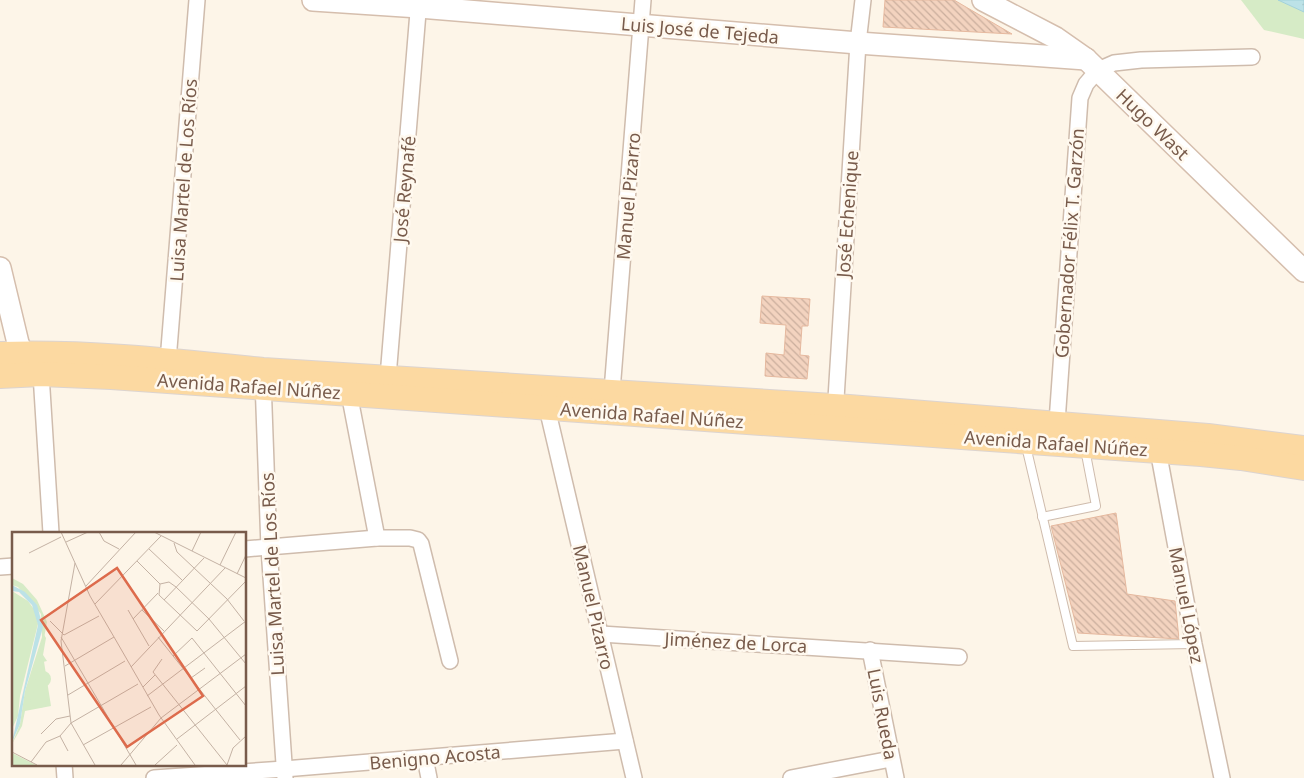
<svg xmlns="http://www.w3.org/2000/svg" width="1304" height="778" font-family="'Noto Sans',sans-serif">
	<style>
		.grass { fill: #d6ebc6 }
		.water { fill: url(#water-ripples); stroke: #a2d1d9 }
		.building { fill: url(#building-back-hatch); stroke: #e6b99f }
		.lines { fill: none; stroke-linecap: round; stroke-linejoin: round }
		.service-casing { stroke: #cfbcad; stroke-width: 10 }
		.minor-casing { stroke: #cfbcad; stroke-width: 18 }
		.secondary-casing { stroke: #d5bead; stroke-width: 24 }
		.primary-casing { stroke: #dcd4d0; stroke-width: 26 }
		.service { stroke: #fff; stroke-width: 8 }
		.minor { stroke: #fff; stroke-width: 15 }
		.secondary { stroke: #fff; stroke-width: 21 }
		.primary { stroke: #fcd9a1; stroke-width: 24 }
		.labels { text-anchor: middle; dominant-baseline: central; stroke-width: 5; stroke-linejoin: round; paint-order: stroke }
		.street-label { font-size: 18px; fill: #785b4b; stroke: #fff9ef }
		.inset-road { fill: none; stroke: #c4b2a4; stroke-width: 1 }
		.view { fill: #dd6b4c; fill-opacity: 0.15; stroke: #dd6b4c; stroke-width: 2.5 }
		.inset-edge { fill: none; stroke: #785b4b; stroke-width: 2.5 }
	</style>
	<defs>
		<pattern id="water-ripples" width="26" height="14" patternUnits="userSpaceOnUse" patternTransform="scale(1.25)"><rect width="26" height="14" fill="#bce2e7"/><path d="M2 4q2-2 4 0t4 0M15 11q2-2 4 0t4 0" fill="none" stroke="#9ebabd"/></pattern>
		<pattern id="building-back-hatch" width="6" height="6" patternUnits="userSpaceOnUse" patternTransform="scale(1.25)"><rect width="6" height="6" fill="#f3d3bf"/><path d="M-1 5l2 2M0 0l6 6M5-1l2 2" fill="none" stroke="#caae9d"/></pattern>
	</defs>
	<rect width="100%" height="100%" fill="#fdf5e8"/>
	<path class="grass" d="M1241,0H1278L1304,12V39L1264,30Z"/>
	<path class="water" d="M1278,0H1304V12Z"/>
	<g class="building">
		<path d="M885,0H954L1012,34L883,27Z"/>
		<path d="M762,296L810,299L808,326H802L800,355L809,356L807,379L765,376L766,353L784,355L786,325L760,323Z"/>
		<path d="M1116,513L1127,594L1175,601L1179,639L1078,633L1051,526Z"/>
	</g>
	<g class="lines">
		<defs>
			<g id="service">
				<path d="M1026,446L1073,646L1194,644"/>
				<path d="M1042,517L1096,506L1085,449"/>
			</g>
			<g id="minor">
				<path d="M168,361L197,0"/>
				<path d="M41,374L51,533"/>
				<path d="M388,377L419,0"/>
				<path d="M263,380L269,548L285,778"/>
				<path d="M612,391L643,0"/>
				<path d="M349,393L377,538"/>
				<path d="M547,408L634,778"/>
				<path d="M835,415L858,43L863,0"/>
				<path d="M1057,422L1080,98L1086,84L1098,70L1114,63L1141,60L1252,57"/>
				<path d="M1160,443V461L1194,644L1222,778"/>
				<path d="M245,549L377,538H410L418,540L421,544L450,661"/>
				<path d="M0,567L14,566"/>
				<path d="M601,634L959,657"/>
				<path d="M870,650L896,778"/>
				<path d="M425,758L429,778"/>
				<path d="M64,764L65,778"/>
				<path d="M154,778L284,769L625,741"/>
				<path d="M791,778L891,759"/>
			</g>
			<g id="secondary">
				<path d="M313,0L419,7L858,43L1086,59"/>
				<path d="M983,0L1056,38L1086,59L1304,271"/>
				<path d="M0,268L18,343L23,354L33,365"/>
			</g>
			<g id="primary">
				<path d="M0,354C88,351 176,361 263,370L849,407L1208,436L1304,448"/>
				<path d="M0,376L41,374L111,377L1201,454L1241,458L1304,468"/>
			</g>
		</defs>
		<use href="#service" class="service-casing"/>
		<use href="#minor" class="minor-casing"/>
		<use href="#secondary" class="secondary-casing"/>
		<use href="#primary" class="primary-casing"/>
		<use href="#service" class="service"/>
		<use href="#minor" class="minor"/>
		<use href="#secondary" class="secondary"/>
		<use href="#primary" class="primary"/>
	</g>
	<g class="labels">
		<g class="street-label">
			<text transform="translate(700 30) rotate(5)">Luis José de Tejeda</text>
			<text transform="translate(1153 124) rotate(44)">Hugo Wast</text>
			<text transform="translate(183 180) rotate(-86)">Luisa Martel de Los Ríos</text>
			<text transform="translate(404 189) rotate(-85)">José Reynafé</text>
			<text transform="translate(628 196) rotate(-85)">Manuel Pizarro</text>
			<text transform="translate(847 214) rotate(-86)">José Echenique</text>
			<text transform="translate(1069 243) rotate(-86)">Gobernador Félix T. Garzón</text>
			<text transform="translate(249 386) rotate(4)">Avenida Rafael Núñez</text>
			<text transform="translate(652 415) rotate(4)">Avenida Rafael Núñez</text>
			<text transform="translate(1056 443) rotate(4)">Avenida Rafael Núñez</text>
			<text transform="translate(272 574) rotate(-93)">Luisa Martel de Los Ríos</text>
			<text transform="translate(1187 605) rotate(79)">Manuel López</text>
			<text transform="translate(594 607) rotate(77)">Manuel Pizarro</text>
			<text transform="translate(736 642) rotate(3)">Jiménez de Lorca</text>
			<text transform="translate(883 714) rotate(79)">Luis Rueda</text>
			<text transform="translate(435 757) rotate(-5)">Benigno Acosta</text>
		</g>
	</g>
	<g transform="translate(12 532)">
		<rect width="234" height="234" fill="#fdf5e8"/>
		<path d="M0,46L11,52L25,68L35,90L30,117L39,174L13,179L10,194L0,212L8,192L13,159L30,105L29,82L6,55L0,53ZM0,221L24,233H0Z" fill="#d6ebc6"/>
		<path d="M31,101L34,106L31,123L35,129L27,131ZM23 147a8 8 0 1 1 16 0a8 8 0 1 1-16 0ZM18 167a9 9 0 1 1 18 0a9 9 0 1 1-18 0Z" fill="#d6ebc6"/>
		<path d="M0,59L16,69L24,80L26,92L8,164L6,184L0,197Z" fill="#d6ebc6"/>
		<path d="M0,53L13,60L25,73L31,95L13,159L8,192L0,210L26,93L20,73L7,60L0,59Z" fill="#bce2e7"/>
		<path class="inset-road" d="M49,0L78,64L102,105L147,183L183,233M87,0L92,9L107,17M142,0L234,46M54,10L76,0M162,11L165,20L215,67L232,89M137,17L170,48M180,19L189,0M17,21L49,5M125,29L148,52M63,31L49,109L59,191L83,233M208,33L224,0M225,42L234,23M148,52L147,63L185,99L234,49M148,52L157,50L164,55L197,87L234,132M74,54L124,0M152,68L192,26M83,72L149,4M116,78L137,114M130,78L152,99M121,87L146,61M38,89L52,103L87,84M49,105L124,233M146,105L228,208M161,124L180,106L234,174M150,127L141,140L215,233M53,134L102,105M119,135L213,36M179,146L193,136M131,155L143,143M56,163L113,129M135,164L234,89M149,186L234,122M29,202L44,187L58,184M48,204L56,219M165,207L234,154M71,213L139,175M0,220L25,233M19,230L34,210L48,204L59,191L126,152M109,233L149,186M143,233L165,213M215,233L221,216L234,204"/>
		<path class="view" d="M105,36L191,164L115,215L29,88Z"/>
		<rect width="234" height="234" class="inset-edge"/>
	</g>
</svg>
